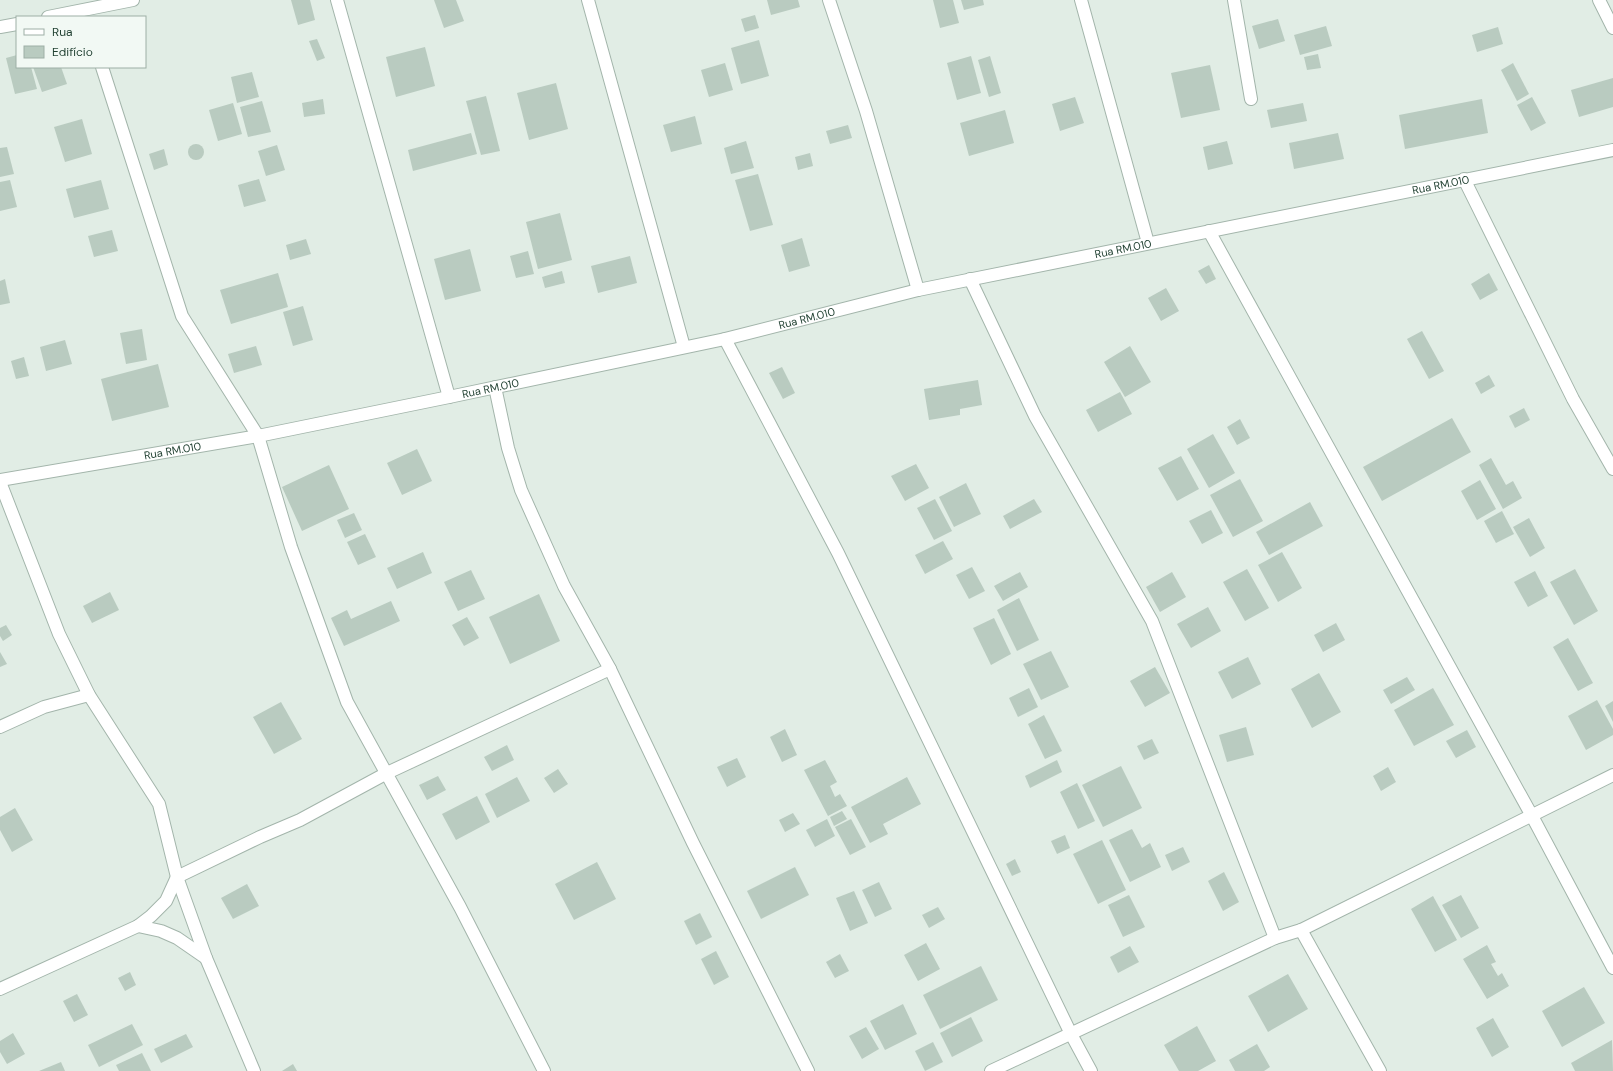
<svg xmlns="http://www.w3.org/2000/svg" width="1613" height="1071" font-family="'DM Sans',sans-serif">
	<style>
		.building { fill: #b9cbc0 }
		.lines { fill: none; stroke-linecap: round; stroke-linejoin: round }
		.minor-casing { stroke: #a3b5ab; stroke-width: 14 }
		.minor { stroke: #fff; stroke-width: 12 }
		.labels { text-anchor: middle; dominant-baseline: central; stroke-width: 3.5; stroke-linejoin: round; paint-order: stroke }
		.street-label { font-size: 11px; fill: #1f3f30; stroke: #f2f9f4 }
	</style>
	<rect width="100%" height="100%" fill="#e1ede5"/>
	<g class="building">
		<path d="M291,0H310L315,20L298,25Z"/>
		<path d="M434,0H456L464,21L444,28Z"/>
		<path d="M767,0H798L800,7L771,15Z"/>
		<path d="M933,0H953L959,23L940,28Z"/>
		<path d="M961,0H983L984,5L964,10Z"/>
		<path d="M755,15L759,28L745,32L741,19Z"/>
		<path d="M1278,19L1285,41L1259,49L1252,26Z"/>
		<path d="M1326,26L1332,46L1300,55L1294,35Z"/>
		<path d="M1498,27L1503,44L1477,52L1472,35Z"/>
		<path d="M317,39L325,58L317,61L309,41Z"/>
		<path d="M759,40L769,76L741,84L731,48Z"/>
		<path d="M425,47L435,86L396,97L386,57Z"/>
		<path d="M1318,54L1321,68L1307,70L1304,57Z"/>
		<path d="M17,55V67H31L37,89L15,94L6,58Z"/>
		<path d="M971,56L981,93L957,100L947,63Z"/>
		<path d="M990,56L1001,93L989,97L978,60Z"/>
		<path d="M725,63L733,90L709,97L701,70Z"/>
		<path d="M1513,63L1529,94L1517,101L1501,70Z"/>
		<path d="M1210,65L1220,110L1181,118L1171,73Z"/>
		<path d="M33,67H61L67,84L42,92Z"/>
		<path d="M252,72L259,97L237,103L231,77Z"/>
		<path d="M1613,78V107L1579,117L1571,90Z"/>
		<path d="M556,83L568,129L529,140L517,93Z"/>
		<path d="M486,96L500,151L481,155L466,101Z"/>
		<path d="M1075,97L1084,123L1060,131L1052,104Z"/>
		<path d="M1532,97L1546,123L1531,131L1517,105Z"/>
		<path d="M323,99L325,114L304,117L302,103Z"/>
		<path d="M1482,99L1488,133L1405,149L1399,115Z"/>
		<path d="M262,101L271,132L248,137L240,107Z"/>
		<path d="M233,103L242,134L218,141L209,110Z"/>
		<path d="M1303,103L1307,121L1271,128L1267,110Z"/>
		<path d="M1005,110L1014,143L969,156L960,123Z"/>
		<path d="M695,116L702,144L671,152L663,125Z"/>
		<path d="M82,119L92,154L65,162L54,127Z"/>
		<path d="M848,125L852,138L830,144L826,131Z"/>
		<path d="M471,133L477,154L413,171L408,150Z"/>
		<path d="M1338,133L1344,159L1294,169L1289,143Z"/>
		<path d="M746,141L754,168L731,174L724,148Z"/>
		<path d="M1227,141L1233,164L1208,170L1203,147Z"/>
		<circle cx="196" cy="152" r="8"/>
		<path d="M277,145L285,170L266,176L258,151Z"/>
		<path d="M7,147L14,174L0,177V148Z"/>
		<path d="M164,149L168,165L154,170L149,154Z"/>
		<path d="M810,153L813,166L798,170L795,157Z"/>
		<path d="M758,174L773,225L750,231L735,180Z"/>
		<path d="M259,179L266,201L244,207L238,185Z"/>
		<path d="M10,180L17,207L0,211V182Z"/>
		<path d="M101,180L109,209L74,218L66,189Z"/>
		<path d="M560,213L572,260L538,269L526,222Z"/>
		<path d="M112,230L118,251L94,257L88,236Z"/>
		<path d="M802,238L810,266L789,272L781,245Z"/>
		<path d="M306,239L311,254L290,260L286,245Z"/>
		<path d="M470,249L481,291L445,300L434,259Z"/>
		<path d="M528,251L534,274L516,278L510,256Z"/>
		<path d="M630,256L637,283L598,293L591,266Z"/>
		<path d="M1209,265L1216,279L1206,284L1198,271Z"/>
		<path d="M562,271L565,283L545,288L542,277Z"/>
		<path d="M278,273L288,307L231,324L220,290Z"/>
		<path d="M1489,273L1498,290L1480,300L1471,284Z"/>
		<path d="M5,279L10,303L0,305V281Z"/>
		<path d="M1166,288L1179,311L1161,321L1148,298Z"/>
		<path d="M303,306L313,340L293,346L283,312Z"/>
		<path d="M142,329L147,360L126,364L120,333Z"/>
		<path d="M1422,331L1444,371L1429,379L1407,339Z"/>
		<path d="M65,340L72,364L46,371L40,347Z"/>
		<path d="M256,346L262,365L234,373L228,354Z"/>
		<path d="M1130,346L1151,382L1125,397L1104,362Z"/>
		<path d="M24,357L29,376L16,379L11,361Z"/>
		<path d="M158,364L169,407L112,421L101,379Z"/>
		<path d="M782,367L795,393L783,399L769,373Z"/>
		<path d="M1489,375L1495,386L1481,394L1475,383Z"/>
		<path d="M978,380L982,405L960,409V415L929,420L924,389Z"/>
		<path d="M1120,392L1132,414L1098,432L1086,410Z"/>
		<path d="M1524,408L1530,420L1515,428L1509,416Z"/>
		<path d="M1452,418L1471,452L1382,501L1363,467Z"/>
		<path d="M1240,419L1250,438L1237,445L1227,427Z"/>
		<path d="M1213,434L1235,473L1209,488L1187,449Z"/>
		<path d="M417,449L432,481L402,495L387,463Z"/>
		<path d="M1181,456L1199,489L1177,501L1158,468Z"/>
		<path d="M1491,458L1506,485L1513,481L1522,498L1503,509L1479,465Z"/>
		<path d="M916,464L929,488L905,501L891,476Z"/>
		<path d="M329,465L349,509L302,531L282,487Z"/>
		<path d="M1240,479L1263,521L1233,537L1210,495Z"/>
		<path d="M1480,480L1496,509L1477,520L1461,491Z"/>
		<path d="M966,483L981,514L954,527L939,497Z"/>
		<path d="M935,499L952,531L934,540L917,508Z"/>
		<path d="M1034,499L1042,512L1010,529L1003,516Z"/>
		<path d="M1310,502L1323,526L1269,555L1256,532Z"/>
		<path d="M1211,510L1223,533L1202,544L1189,521Z"/>
		<path d="M1502,511L1514,534L1496,543L1484,521Z"/>
		<path d="M354,513L362,530L345,538L337,520Z"/>
		<path d="M1529,518L1545,548L1530,557L1513,527Z"/>
		<path d="M365,534L376,557L358,565L347,542Z"/>
		<path d="M943,541L953,559L925,574L915,555Z"/>
		<path d="M423,552L432,573L397,589L387,568Z"/>
		<path d="M1282,552L1302,588L1278,602L1258,565Z"/>
		<path d="M972,567L985,591L969,599L956,575Z"/>
		<path d="M1247,569L1269,608L1245,621L1223,582Z"/>
		<path d="M1575,569L1598,611L1574,625L1550,582Z"/>
		<path d="M471,570L485,599L458,611L444,582Z"/>
		<path d="M1535,571L1548,596L1528,607L1514,582Z"/>
		<path d="M1020,572L1028,587L1003,601L994,586Z"/>
		<path d="M1172,572L1186,597L1160,612L1146,587Z"/>
		<path d="M110,592L119,610L92,623L83,606Z"/>
		<path d="M539,594L560,641L510,664L489,617Z"/>
		<path d="M1019,598L1039,640L1017,651L997,610Z"/>
		<path d="M391,601L400,621L344,646L331,618L347,610L351,619Z"/>
		<path d="M1208,607L1221,631L1191,648L1177,624Z"/>
		<path d="M467,617L479,638L464,646L452,625Z"/>
		<path d="M994,618L1011,654L991,665L973,628Z"/>
		<path d="M1336,623L1345,640L1323,652L1314,635Z"/>
		<path d="M6,625L12,635L3,641L0,636V628Z"/>
		<path d="M1568,638L1593,683L1578,691L1553,647Z"/>
		<path d="M1051,651L1069,687L1041,700L1023,664Z"/>
		<path d="M0,652L7,664L0,667Z"/>
		<path d="M1248,657L1261,684L1232,699L1218,672Z"/>
		<path d="M1155,667L1170,693L1145,707L1130,681Z"/>
		<path d="M1319,673L1341,712L1312,728L1291,689Z"/>
		<path d="M1407,677L1415,690L1391,704L1383,690Z"/>
		<path d="M1029,688L1038,707L1018,717L1009,698Z"/>
		<path d="M1433,688L1454,725L1414,746L1394,710Z"/>
		<path d="M1597,700L1613,729V735L1586,750L1568,716Z"/>
		<path d="M1613,701V722L1605,706Z"/>
		<path d="M281,702L302,739L274,754L253,717Z"/>
		<path d="M1044,715L1062,751L1045,759L1028,724Z"/>
		<path d="M1246,727L1254,755L1227,762L1219,735Z"/>
		<path d="M785,729L797,755L782,762L770,737Z"/>
		<path d="M1467,730L1476,747L1456,758L1446,741Z"/>
		<path d="M1152,739L1159,753L1144,760L1137,746Z"/>
		<path d="M507,745L514,760L492,771L484,757Z"/>
		<path d="M737,758L746,777L727,787L717,767Z"/>
		<path d="M825,760L837,782L830,786L835,797L840,794L847,806L828,816L804,770Z"/>
		<path d="M1057,760L1062,772L1030,788L1025,776Z"/>
		<path d="M1121,766L1142,808L1103,827L1082,785Z"/>
		<path d="M1388,767L1396,782L1381,791L1373,776Z"/>
		<path d="M558,769L568,784L554,793L544,778Z"/>
		<path d="M438,776L446,790L427,800L419,785Z"/>
		<path d="M517,777L530,801L497,818L485,794Z"/>
		<path d="M907,777L921,804L883,824L888,834L870,843L851,807Z"/>
		<path d="M1077,783L1095,821L1078,829L1060,792Z"/>
		<path d="M477,796L490,822L456,840L442,814Z"/>
		<path d="M15,808L33,840L12,852L0,830V817Z"/>
		<path d="M842,811L847,819L834,826L830,817Z"/>
		<path d="M793,813L800,824L785,832L779,820Z"/>
		<path d="M827,819L835,836L815,847L806,830Z"/>
		<path d="M851,819L866,847L850,855L835,827Z"/>
		<path d="M1132,829L1142,848L1150,843L1161,867L1130,882L1109,840Z"/>
		<path d="M1065,835L1070,848L1057,854L1051,841Z"/>
		<path d="M1102,840L1126,890L1098,904L1073,854Z"/>
		<path d="M1183,847L1190,862L1172,871L1165,855Z"/>
		<path d="M1015,859L1021,872L1012,876L1006,864Z"/>
		<path d="M597,862L616,899L574,920L555,884Z"/>
		<path d="M795,867L809,895L761,919L747,891Z"/>
		<path d="M1224,872L1239,902L1223,911L1208,881Z"/>
		<path d="M879,882L892,909L875,917L862,890Z"/>
		<path d="M247,884L259,906L233,919L221,898Z"/>
		<path d="M854,891L868,923L850,931L836,898Z"/>
		<path d="M1129,895L1145,927L1123,937L1108,905Z"/>
		<path d="M1461,895L1479,928L1461,938L1442,905Z"/>
		<path d="M1433,896L1457,940L1435,952L1411,909Z"/>
		<path d="M938,907L945,919L929,928L922,915Z"/>
		<path d="M700,913L712,937L696,945L684,921Z"/>
		<path d="M926,943L940,969L918,981L904,955Z"/>
		<path d="M1487,945L1496,962L1491,964L1498,976L1502,973L1509,986L1487,999L1463,959Z"/>
		<path d="M1130,946L1139,962L1118,973L1110,957Z"/>
		<path d="M716,951L729,977L714,985L701,959Z"/>
		<path d="M840,954L849,971L835,978L826,962Z"/>
		<path d="M981,966L998,1000L940,1029L923,995Z"/>
		<path d="M130,972L136,985L125,991L118,978Z"/>
		<path d="M1288,974L1308,1009L1268,1032L1248,996Z"/>
		<path d="M1584,987L1605,1023L1562,1047L1542,1011Z"/>
		<path d="M77,994L88,1015L74,1022L63,1001Z"/>
		<path d="M903,1004L917,1034L885,1050L870,1021Z"/>
		<path d="M971,1017L983,1041L952,1057L940,1033Z"/>
		<path d="M1493,1018L1509,1047L1492,1057L1476,1028Z"/>
		<path d="M132,1024L143,1045L99,1067L88,1045Z"/>
		<path d="M1197,1026L1216,1061L1198,1071H1179L1164,1045Z"/>
		<path d="M866,1027L879,1049L862,1059L849,1036Z"/>
		<path d="M13,1033L25,1054L7,1064L0,1052V1041Z"/>
		<path d="M186,1034L193,1047L161,1063L154,1049Z"/>
		<path d="M1612,1040L1613,1071H1575L1571,1063Z"/>
		<path d="M933,1042L943,1062L925,1071L915,1051Z"/>
		<path d="M1257,1044L1270,1067L1264,1071H1235L1229,1060Z"/>
		<path d="M142,1053L151,1071H119L116,1065Z"/>
		<path d="M61,1062L65,1071H39Z"/>
		<path d="M293,1064L297,1071H282Z"/>
	</g>
	<g class="lines">
		<defs>
			<g id="minor">
				<path d="M337,0L449,397"/>
				<path d="M588,0L684,347"/>
				<path d="M829,0L866,111L918,290"/>
				<path d="M1081,0L1148,243"/>
				<path d="M1234,0L1251,99"/>
				<path d="M1599,0L1613,28"/>
				<path d="M48,17L133,0"/>
				<path d="M0,27L17,24"/>
				<path d="M102,67L182,316L258,436L291,547L347,702L460,907L544,1071"/>
				<path d="M1464,179L1573,399L1613,469"/>
				<path d="M1209,231L1532,816L1613,968"/>
				<path d="M970,279L1035,416L1152,621L1275,938"/>
				<path d="M725,339L838,553L1071,1034L1091,1071"/>
				<path d="M495,387L508,448L521,490L564,586L610,669L693,843L808,1071"/>
				<path id="s1" d="M0,480L258,436L449,397L725,339L918,290L1613,150"/>
				<path d="M0,482L59,634L89,695L159,804L177,877L206,958L254,1071"/>
				<path d="M0,727L44,707L89,695"/>
				<path d="M138,926L161,931L177,938L206,958"/>
				<path d="M1301,930L1380,1071"/>
				<path d="M0,989L138,926L151,916L166,901L177,877L260,837L300,820L387,773L610,669"/>
				<path d="M991,1071L1275,938L1301,930L1613,775"/>
			</g>
		</defs>
		<use href="#minor" class="minor-casing"/>
		<use href="#minor" class="minor"/>
	</g>
	<g class="labels">
		<g class="street-label">
			<text stroke="none"><textPath href="#s1" startOffset="1471">Rua RM.010</textPath></text>
			<text stroke="none"><textPath href="#s1" startOffset="1147">Rua RM.010</textPath></text>
			<text stroke="none"><textPath href="#s1" startOffset="823">Rua RM.010</textPath></text>
			<text stroke="none"><textPath href="#s1" startOffset="499">Rua RM.010</textPath></text>
			<text stroke="none"><textPath href="#s1" startOffset="175">Rua RM.010</textPath></text>
		</g>
	</g>
	<rect x="16" y="16" width="130" height="52" fill="#f2f9f4" stroke="#9eafa6"/>
	<rect x="24" y="29" width="20" height="6" fill="#ffffff" stroke="#9eafa6"/>
	<text x="52" y="36" font-size="12" fill="#1f3f30">Rua</text>
	<rect x="24" y="46" width="20" height="12" fill="#b9cbc0" stroke="#9eafa6"/>
	<text x="52" y="56" font-size="12" fill="#1f3f30">Edifício</text>
</svg>
